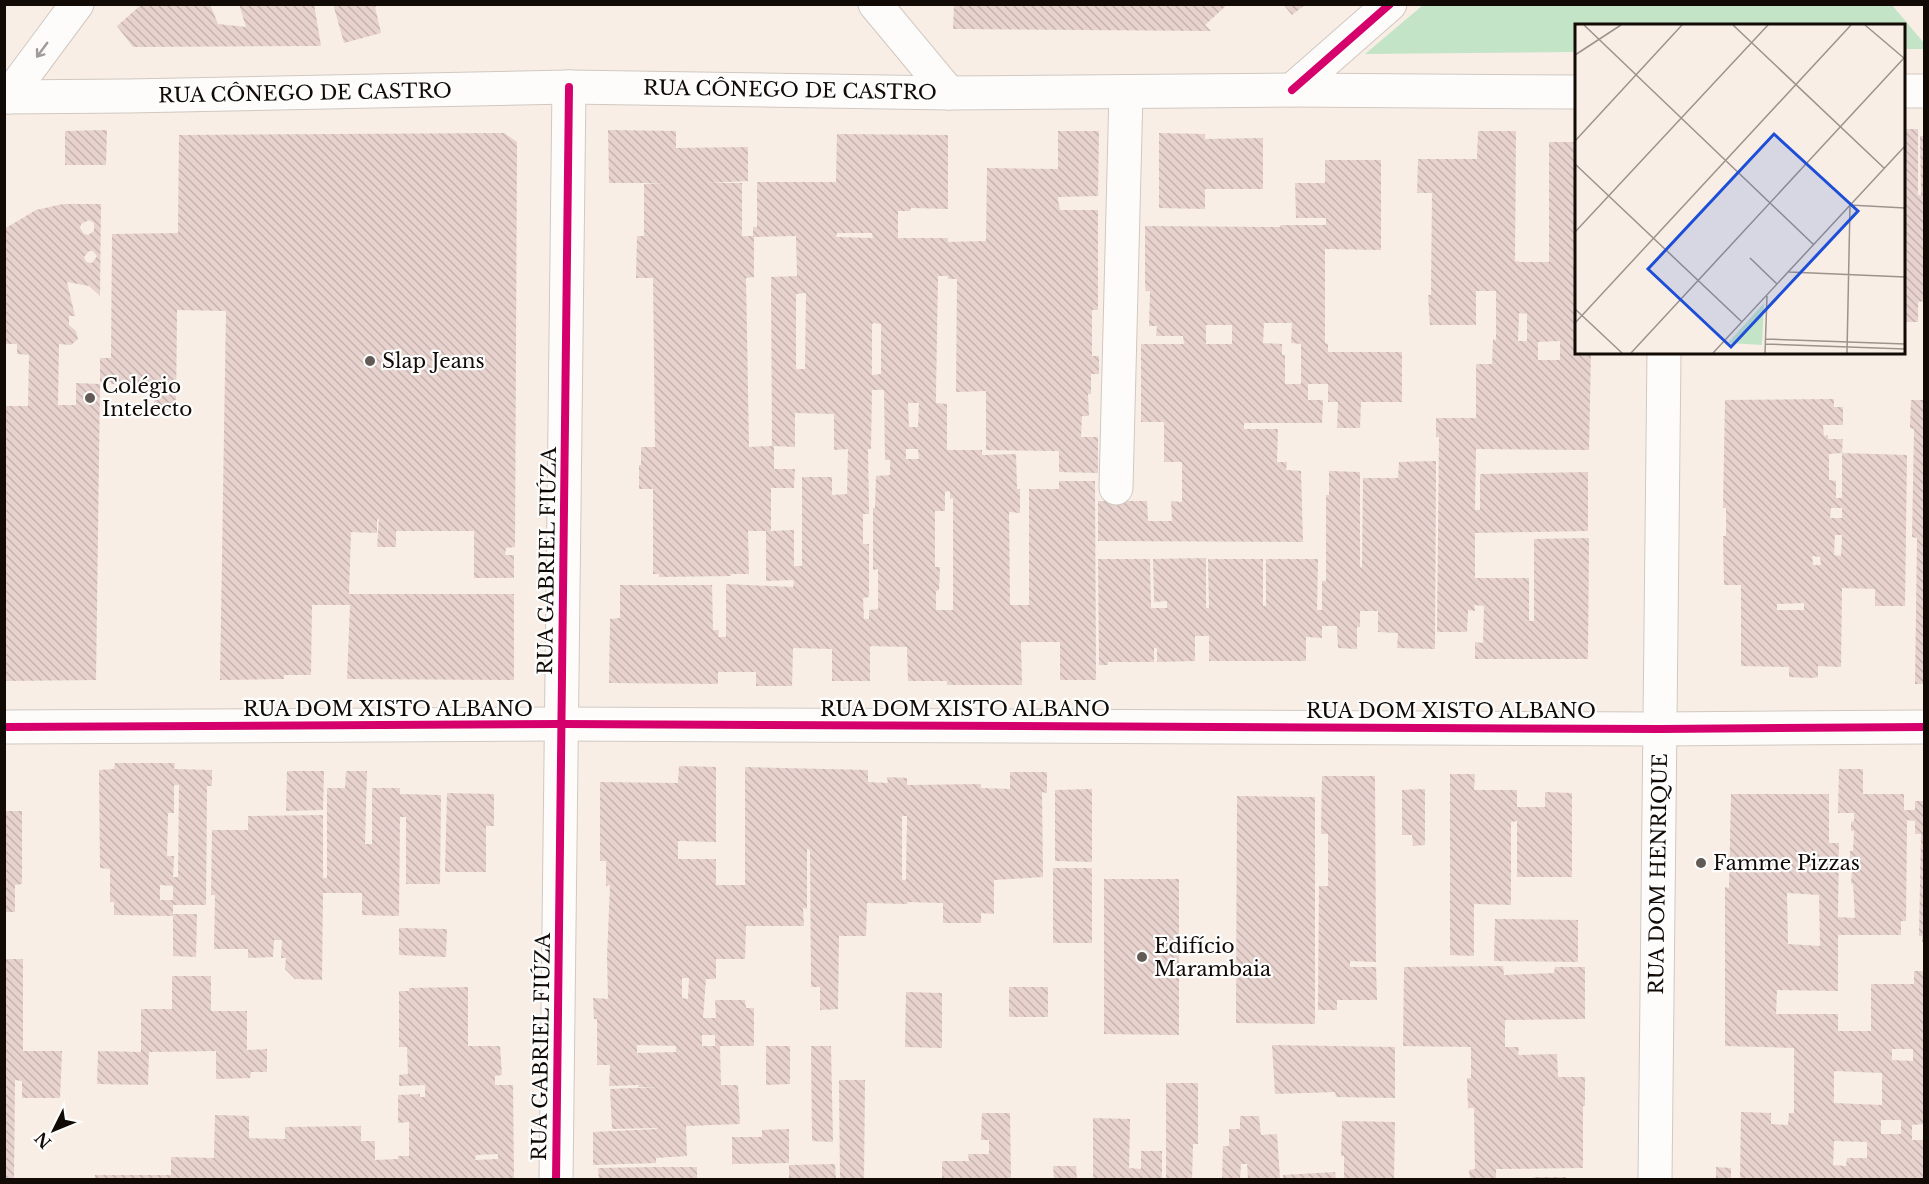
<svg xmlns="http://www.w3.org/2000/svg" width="1929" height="1184" font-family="'Libre Baskerville',serif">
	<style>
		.park { fill: #c4e4c8 }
		.building { fill: url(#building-back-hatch); fill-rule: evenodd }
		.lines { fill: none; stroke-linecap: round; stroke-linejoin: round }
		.minor-casing { stroke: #d0c8c1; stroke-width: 35 }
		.tertiary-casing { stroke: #d0c8c1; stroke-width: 35 }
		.secondary-casing { stroke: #d0c8c1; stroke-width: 35 }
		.minor { stroke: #fefcfb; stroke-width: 33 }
		.tertiary { stroke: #fefcfb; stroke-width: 33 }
		.secondary { stroke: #fefcfb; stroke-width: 33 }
		.cycleway-casing { stroke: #fefefe; stroke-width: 11 }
		.cycleway { stroke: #d6006c; stroke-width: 8 }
		.oneway { stroke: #9f9b99 }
		.poi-dot { fill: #625a54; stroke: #fefefe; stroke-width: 2 }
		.labels { text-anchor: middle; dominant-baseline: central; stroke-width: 4.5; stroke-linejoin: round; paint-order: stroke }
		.street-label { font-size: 20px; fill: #110a05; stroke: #fefefe }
		.poi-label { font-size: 20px; fill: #110a05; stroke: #fefefe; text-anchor: start }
		.inset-road { fill: none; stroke: #9c938c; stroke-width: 1.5 }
		.view { fill: #1d4ed8; fill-opacity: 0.15; stroke: #1d4ed8; stroke-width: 3 }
		.inset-edge { fill: none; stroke: #110a05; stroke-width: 3 }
	</style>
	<defs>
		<pattern id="building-back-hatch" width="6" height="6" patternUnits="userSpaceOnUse" patternTransform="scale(1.5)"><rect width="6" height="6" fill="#e7d2ce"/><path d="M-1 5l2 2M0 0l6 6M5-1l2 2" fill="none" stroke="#c5b3af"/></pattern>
	</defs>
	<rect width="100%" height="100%" fill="#f8eee6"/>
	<path class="park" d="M1423,5H1892L1924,43V49H1904V26H1576V52L1365,54Z"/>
	<g class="building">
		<path d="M142,4H210L218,24L246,27L239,4H314L321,46L133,47L117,26Z"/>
		<path d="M333,4H380L375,7L381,33L344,43Z"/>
		<path d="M954,4H1228L1205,25L1211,31L953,29Z"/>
		<path d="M1283,4H1306L1292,15Z"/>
		<path d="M1904,129H1918V195H1921L1920,136H1924V301L1918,302V322H1904Z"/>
		<path d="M107,130L106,165H65V131Z"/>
		<path d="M608,130L676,131V148L748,147V181L708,183H742V236H753V227H757V182H836L837,134L948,135V209L911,208L910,211H898V238H948V242L986,241L987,168L1058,169V131H1099L1098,196L1058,197V200L1060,210H1098V310H1092V356H1099V374H1091V394H1088L1089,416H1082L1081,437H1098V473L1059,472V451L986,450V391L956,392L957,279H948V276H938L936,390V403L947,404V450H982V455L1016,454L1017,489H1020V513L1009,512L1010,605H1029V489H1059V481H1095L1096,680H1060V642H1021L1022,685H947V681H908L907,647L871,646L870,647V681H832V649L793,648L792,686H756V672H718V684L609,683L610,619L620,618V585H712L713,630H719L718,637H726V584L793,587L794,583L793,580L766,581V531H748L749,574H731V576L659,577V574H653V489H639V465H641V447H655L653,278H636L637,236H644V184L665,183H609ZM837,233H872L873,238L836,237ZM796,236L797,276L771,277L772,446L749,447L746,278L754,277V237ZM806,293L805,369H796V294ZM874,323L881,324V374L872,375V324ZM872,390H884L885,460H890V475L876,476L875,508H873V570L878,569V609L869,610V619H864L863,598L869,597V544H863V514H869L868,449H871ZM908,403H919L918,427H909ZM795,413L834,414V450L848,449L847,494L832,495V477H802V566H794V530L771,531V488H794L795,469H774V446L795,447ZM906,449H918L919,459H906ZM950,491V499L953,498V610H936V591L939,590L940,567H935V511H945V492Z"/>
		<path d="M1478,131H1516L1515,261L1521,262H1549V142H1576V241H1574L1573,264H1576V352H1591L1589,450L1476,449L1475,510H1480V474L1588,472V531L1475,533V578H1529V621H1534V539L1589,538L1588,659H1475V642L1483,643L1484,606L1474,605L1475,611L1468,610L1467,632H1437L1439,437H1436V418H1476V364H1492L1493,339L1496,340V291H1476V325H1430L1428,295H1431L1432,193H1417L1418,159H1477ZM1519,313L1527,314V341H1518ZM1560,341V360H1538V342Z"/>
		<path d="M504,133L517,142L515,547L506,548L505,555H514V578H474V531H396V547H377L379,518L377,520V533L351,532L349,594H514V680L347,679L350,605H312L311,675H284V679L220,680L226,311L177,310L176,410H154V385L111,384V382H100V358H111L112,234L178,233L179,135Z"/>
		<path d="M1159,133L1205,134V139L1263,138V189H1205V209L1159,208Z"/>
		<path d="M1325,160H1381V250L1325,249V343L1328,344V352H1402V402H1361L1360,428H1337L1338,402H1328V384H1308V400H1323L1322,423H1244V429H1278L1277,462H1287L1286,470L1301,471L1303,542L1098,541V501H1147L1148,521H1172L1171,501L1182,502V462H1164V422H1141V344H1184L1183,336H1156L1157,326H1149L1150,291H1146L1145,286V226L1280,227L1281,225H1326V218H1296L1295,183H1325ZM1264,323H1292L1291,343L1301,344V384H1285V355H1282V344L1263,343ZM1206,325H1232V344H1206Z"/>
		<path d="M63,204H101L100,296L89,286L67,282L75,316H69V325L76,331L78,339L71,345L59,344L58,405H76V383L100,384L96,680L4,681V406H28L29,355L17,354V344H4V229L36,210ZM89,220L94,223V231L88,235L84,234L80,228L81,224ZM89,251H93L97,256L92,263L86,262L84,257Z"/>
		<path d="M1834,399V407H1843V425H1823L1824,436L1828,435V439H1843L1842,453L1829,454V480L1836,481V498H1842V453L1907,455L1905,606H1875V589L1842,588L1841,667L1818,666V677L1812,678L1789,677V667L1741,666V585H1724L1723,536H1726V508H1723L1725,400ZM1831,508H1842V518H1830ZM1835,535H1842L1841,556L1834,555ZM1812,556L1820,557L1821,565H1813ZM1804,603V610H1777V604Z"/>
		<path d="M1911,400H1924V684H1915L1917,538L1912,537L1914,429L1910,428Z"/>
		<path d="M1436,461L1435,649L1397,648L1398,633L1378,632V611H1360V627H1357V649L1338,648L1337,626H1322V638L1306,637V661H1209V636H1195V661L1157,662V648H1154V662H1108V665H1099L1098,559H1150L1151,608H1167V601L1154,602L1153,559L1206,558V608H1209L1208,559H1263V606H1266V559H1318L1317,610H1322V581H1326V495H1329V471L1360,472V567L1362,568L1363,478H1398L1399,462Z"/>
		<path d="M115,763H175L174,769L212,770V786H207L206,905H173V914H197L196,957L173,956V916L114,915V902H110V869L100,868L99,770L114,769ZM174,785H179L178,877H173L174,856H167L168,813H174ZM160,885L173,886V900H160Z"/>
		<path d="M679,766L716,767V842L678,841V859H716V885H745V767L868,770V782L888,783L887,777L907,778V785L981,784V788L1010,789V772H1047V793L1042,792L1043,877L994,880V914L981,913V923H943V903L908,902L907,904L867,903L866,936H839L838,1009L820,1010V987H811L810,850L807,849V909L803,908L804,926H746L745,959H716V979H706L703,1018H716L715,1000H745L746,1008H754V1046H720L721,1085H738L740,1124L686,1126L687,1156L656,1158V1163L593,1165V1132L657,1129V1128L612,1129L610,1089L660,1087H638L639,1085L609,1086L610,1065H597V1019H594L593,998L608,999L607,957L610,885L606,886V861H600V782L678,783ZM902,816H907L906,880H902ZM682,978H689L688,999L682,998ZM702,1035H715V1046H702ZM637,1045L676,1046V1052L637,1053Z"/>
		<path d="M1839,769H1863V794H1904V810H1915V801H1924V942H1922V936H1919L1921,834H1915V821L1907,820L1906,921H1901V935H1838V991L1777,990L1776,1014H1838V1031H1871V984H1914V971H1924V1124L1912,1125V1140H1924V1179H1740L1741,1112L1771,1113V1124L1788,1125L1789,1113H1794V1048L1725,1046V887L1729,888L1731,794H1829V843H1839L1838,917L1855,918L1853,883L1851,884L1853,858L1850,859V851H1853L1854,831H1851V822L1854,821V813H1838ZM1787,893L1819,895L1820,946L1788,944ZM1892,1049H1913V1061L1892,1060ZM1836,1071L1882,1073V1105L1834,1103V1072ZM1881,1120H1901V1134H1881ZM1834,1141L1867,1142V1158H1847L1846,1166L1833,1165Z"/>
		<path d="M287,771H324L323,810L286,811Z"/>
		<path d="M346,771H367L365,844H372V788H400V794L441,795L440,884H406V817H400L399,916L362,915V893H323L322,980L295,979L285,969L286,958H281L282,940H274L273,957L248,958V949H214L215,895H211L212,830H248V816L323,815V878H327V788H345Z"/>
		<path d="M1450,774H1475L1474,790H1517V807H1545V792L1572,793V877H1517V821L1511,822V905L1474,904V956L1450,955Z"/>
		<path d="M1322,776H1375L1376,962L1350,961V967H1376L1377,1000H1337V1010H1318L1319,886H1328V834H1321Z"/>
		<path d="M1092,789V862L1055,861V790Z"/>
		<path d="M1425,789V845L1413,846L1412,835H1402V790Z"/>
		<path d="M447,793L494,794V826H486V872H445Z"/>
		<path d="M1237,796L1315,797V1024L1236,1023Z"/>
		<path d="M4,811H22V884L15,885V912H4Z"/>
		<rect x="1053" y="868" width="39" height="75"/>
		<path d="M1104,879H1179V1035L1104,1034Z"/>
		<path d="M1495,919L1578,920V962L1494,961Z"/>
		<path d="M399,928L447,929L446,957L399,955Z"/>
		<path d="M4,959H23V1051H62L60,1098H22V1081L15,1080L14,1179H4Z"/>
		<path d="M1503,966L1504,975L1554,973L1555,967H1585V1019L1505,1020V1047H1519L1518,1055L1557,1054L1558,1077H1585V1106H1583V1168L1500,1169H1496V1179H1470L1469,1170L1475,1169L1474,1108H1468L1467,1078H1471V1047L1403,1046L1404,967Z"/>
		<path d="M172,976H211V1011H247V1050L267,1049V1072H251L250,1078L216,1079V1051L149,1052L148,1085L97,1084L98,1051L141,1052V1009H172Z"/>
		<path d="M468,987V1046H500L502,1075L495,1076V1085H513L514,1179H95V1175H171V1157L214,1158L215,1115H216L249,1116V1138L285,1139V1127L361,1126V1141H375V1160L398,1159V1156H409V1122L398,1123V1095L420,1094V1097H425V1085L399,1086V1075L408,1074L407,1047H399V991H409V988ZM498,1154V1159L475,1160L476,1155Z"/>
		<rect x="1009" y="987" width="39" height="30"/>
		<path d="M906,992L942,993V1048L905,1047Z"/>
		<path d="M1272,1045L1395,1047V1098L1336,1097L1335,1092L1275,1094Z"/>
		<path d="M766,1046H790V1084L766,1085Z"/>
		<path d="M811,1046H831L833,1142L812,1141Z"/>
		<path d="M839,1080H865L864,1179H840Z"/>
		<path d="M1166,1083H1198V1144H1193L1192,1179H1166Z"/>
		<path d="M982,1113H1010L1011,1179H942V1161H969L968,1154H989V1140H981Z"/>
		<path d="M1240,1116H1259L1261,1135L1277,1134L1280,1179H1248L1247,1164H1241L1240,1179H1222L1223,1146H1229V1129H1240Z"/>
		<path d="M1093,1118L1130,1119L1129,1168L1141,1169V1151H1162V1179H1093Z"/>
		<path d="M1342,1121L1395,1122L1394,1179H1344V1156H1341Z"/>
		<path d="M789,1129V1163L732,1164V1137H762V1130Z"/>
		<path d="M835,1164L836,1179H789V1165Z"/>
		<path d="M1053,1166H1076L1077,1179H1054Z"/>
		<path d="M656,1167H697V1179H599L598,1168Z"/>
		<path d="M1716,1167L1731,1168V1179H1716Z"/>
		<path d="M1335,1172L1336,1179H1283V1175Z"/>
		<rect x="1533" y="1177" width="33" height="2"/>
	</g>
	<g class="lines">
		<defs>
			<g id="minor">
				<path d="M875,4L949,93"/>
				<path d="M1292,90L1390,4"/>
				<path d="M8,97L77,4"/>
				<path d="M1116,488L1126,92"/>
				<path d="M4,727L561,724L1660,729L1924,727"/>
				<path d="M556,1180L569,87"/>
			</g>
			<path id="tertiary" d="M1655,1180L1664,352"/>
			<g id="secondary">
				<path d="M1904,91H1924"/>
				<path d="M4,97L128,96L569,87L949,93L1292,90L1576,92"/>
			</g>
		</defs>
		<use href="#minor" class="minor-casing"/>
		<use href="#tertiary" class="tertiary-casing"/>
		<use href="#secondary" class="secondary-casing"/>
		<use href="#minor" class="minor"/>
		<use href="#tertiary" class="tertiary"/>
		<use href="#secondary" class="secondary"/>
		<defs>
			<g id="cycleway">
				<path d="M1292,90L1390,4"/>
				<path d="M4,727L561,724L1660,729L1924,727"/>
				<path d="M556,1180L569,87"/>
			</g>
		</defs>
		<use href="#cycleway" class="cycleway-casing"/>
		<use href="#cycleway" class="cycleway"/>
	</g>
	<defs><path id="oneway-shaft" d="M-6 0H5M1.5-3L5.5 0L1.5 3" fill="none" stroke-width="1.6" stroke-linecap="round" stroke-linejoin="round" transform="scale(1.5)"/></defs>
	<use class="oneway" href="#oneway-shaft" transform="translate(42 50) rotate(126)"/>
	<g class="poi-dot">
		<circle cx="370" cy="361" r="6"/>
		<circle cx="90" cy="398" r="6"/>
		<circle cx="1701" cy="863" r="6"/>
		<circle cx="1142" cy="957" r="6"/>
	</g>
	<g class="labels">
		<g class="street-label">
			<text transform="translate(790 90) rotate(1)">RUA CÔNEGO DE CASTRO</text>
			<text transform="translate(305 93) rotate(-1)">RUA CÔNEGO DE CASTRO</text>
			<text transform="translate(547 561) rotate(-89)">RUA GABRIEL FIÚZA</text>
			<text x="388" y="709">RUA DOM XISTO ALBANO</text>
			<text x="965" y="709">RUA DOM XISTO ALBANO</text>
			<text x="1451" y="711">RUA DOM XISTO ALBANO</text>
			<text transform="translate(1658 874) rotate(-89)">RUA DOM HENRIQUE</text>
			<text transform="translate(541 1047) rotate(-89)">RUA GABRIEL FIÚZA</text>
		</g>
		<g class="poi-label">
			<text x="382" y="361">Slap Jeans</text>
			<text x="102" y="386">Colégio<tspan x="102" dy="23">Intelecto</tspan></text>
			<text x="1713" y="863">Famme Pizzas</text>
			<text x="1154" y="946">Edifício<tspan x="1154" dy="23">Marambaia</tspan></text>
		</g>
	</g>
	<g transform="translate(1575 24)">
		<rect width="330" height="330" fill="#f8eee6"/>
		<path d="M189,279L187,321L153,319Z" fill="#c4e4c8"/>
		<path class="inset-road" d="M9,1L239,221M158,1L309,144M290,1L330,35M0,31L46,1M0,117L107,1M0,140L167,298M0,208L193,1M175,234L202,260M214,248L330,253M0,285L47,329M0,299L276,1M190,315L330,320M190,320L330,325M56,329L329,34M138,329L330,122M190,329L192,272M272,329L275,181L330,184"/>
		<path class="view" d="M199,110L283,187L156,323L73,245Z"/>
		<rect width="330" height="330" class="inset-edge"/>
	</g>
	<rect width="1929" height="1184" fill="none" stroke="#110a05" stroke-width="12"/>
	<g transform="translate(54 1130) rotate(227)" stroke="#fefefe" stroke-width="4.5" paint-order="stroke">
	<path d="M0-4.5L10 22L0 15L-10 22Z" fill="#110a05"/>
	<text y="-9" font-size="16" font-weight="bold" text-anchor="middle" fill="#110a05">N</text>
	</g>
</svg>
